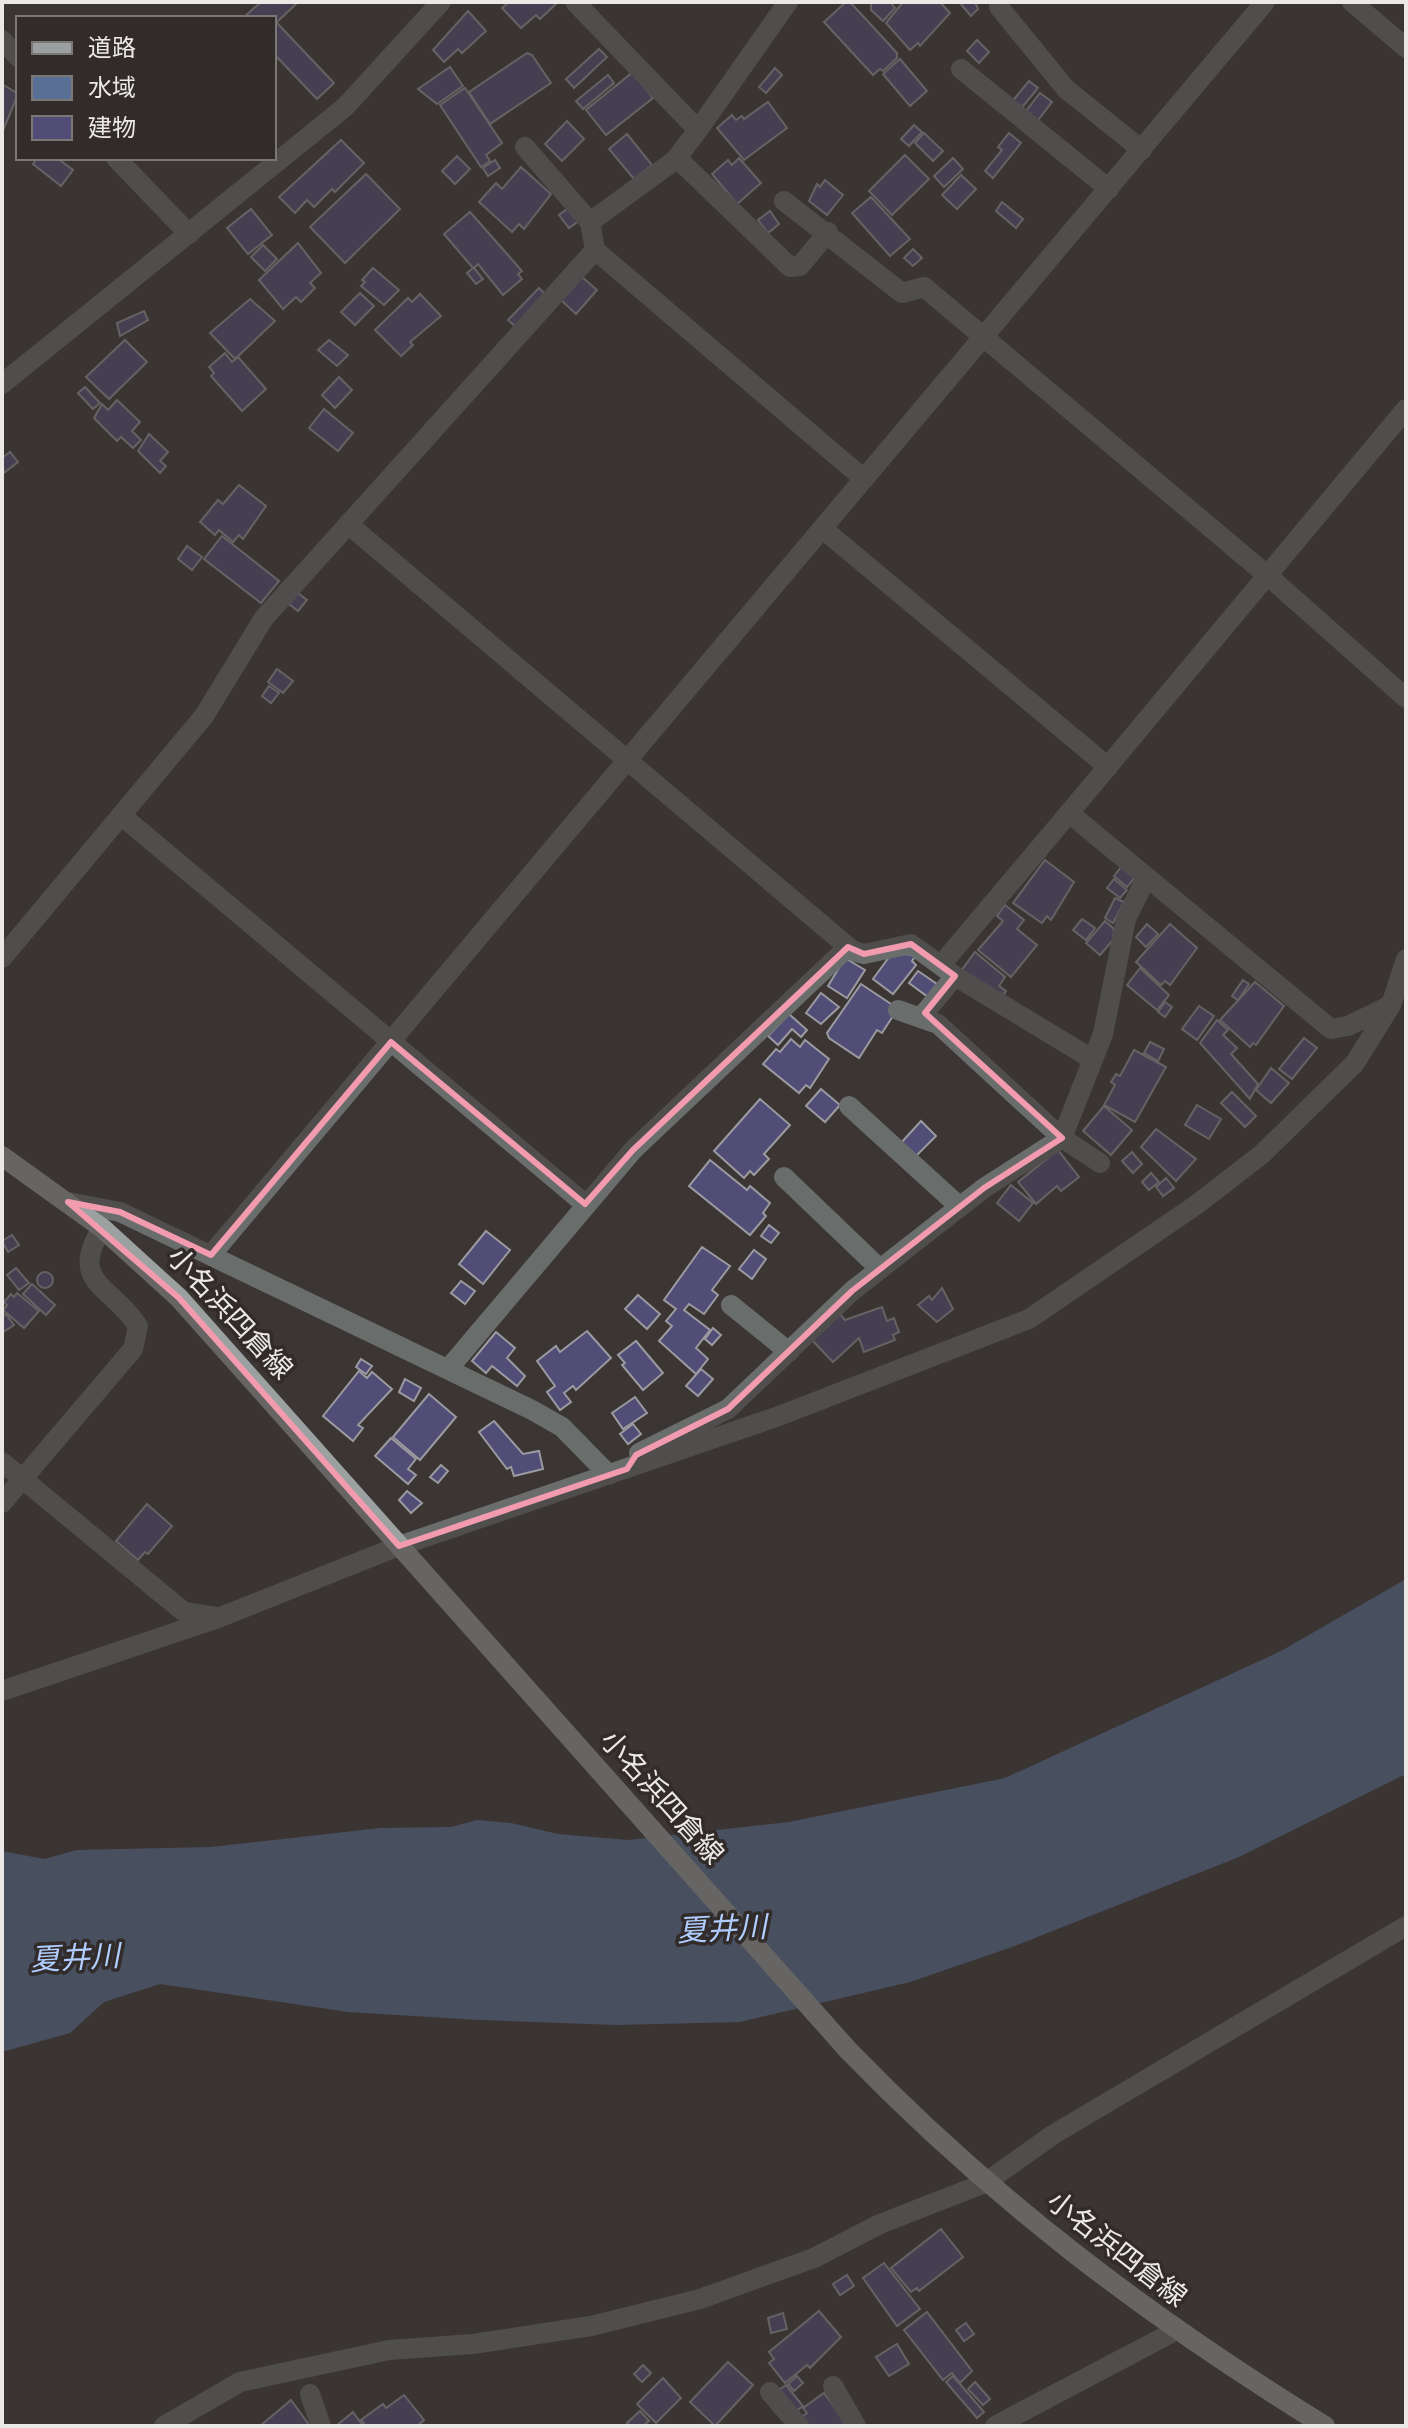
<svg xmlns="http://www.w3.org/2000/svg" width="1408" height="2428" font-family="'Alegreya Sans','Noto Sans JP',sans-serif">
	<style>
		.water { fill: #5a6f95 }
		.building { fill: #514d76; stroke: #9a9aa0; stroke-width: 2 }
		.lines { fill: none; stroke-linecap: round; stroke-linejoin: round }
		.minor { stroke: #696d6c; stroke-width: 20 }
		.major { stroke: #9ba1a0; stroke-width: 20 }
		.marked { fill: none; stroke: #f29aae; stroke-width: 6; stroke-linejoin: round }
		.labels { text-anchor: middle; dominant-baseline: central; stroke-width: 7; stroke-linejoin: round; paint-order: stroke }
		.street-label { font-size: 28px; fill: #ebe8e6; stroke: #312b29 }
		.water-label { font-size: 30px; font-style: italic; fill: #b1cdff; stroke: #312b29 }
	</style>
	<rect width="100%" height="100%" fill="#3b3533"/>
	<path class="water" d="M1406,1579V1774L1239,1857L1012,1947L910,1982L740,2022L616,2025L480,2020L348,2012L160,1984L104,2002L70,2033L2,2052V1851L44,1859L77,1850L211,1847L380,1828L451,1827L477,1820L511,1823L558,1834L628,1840L789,1822L1005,1778L1281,1651Z"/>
	<g class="building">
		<path d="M261,2H298L274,25V18H243Z"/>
		<path d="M509,2H558L540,19L536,15L521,28L502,8Z"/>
		<path d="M846,2H850L897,53V58L883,71L880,69L873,75L824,22Z"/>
		<path d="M871,2H890L895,8L883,21L871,10Z"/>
		<path d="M903,2H940L950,13L920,46L918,43L910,50L886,23Z"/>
		<path d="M959,2H975L978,9L971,16Z"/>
		<path d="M468,11L486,31L462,53L458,49L444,62L433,50Z"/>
		<path d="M277,23L334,83L317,99L274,54V27Z"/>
		<path d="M977,40L989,52L979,63L967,51Z"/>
		<path d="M599,49L607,57L574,88L566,79Z"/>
		<path d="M527,53L532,55L551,83L490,124L469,92Z"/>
		<path d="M900,59L927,91L910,106L883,74Z"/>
		<path d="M450,67L463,86L437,104L418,89Z"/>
		<path d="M775,68L782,75L766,93L759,87Z"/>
		<path d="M633,72L653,98L606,135L586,110Z"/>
		<path d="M608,75L614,83L583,109L576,101Z"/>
		<path d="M1029,81L1038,88L1019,111L1010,104Z"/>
		<path d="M2,84L18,94L2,133Z"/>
		<path d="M465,88L502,143L486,155L490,161L481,167L440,105Z"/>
		<path d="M1040,93L1052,102L1035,124L1023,115Z"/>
		<path d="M768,102L787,128L744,160L717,128L732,115L736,120L742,116L744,119Z"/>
		<path d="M567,121L584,139L562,161L545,144Z"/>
		<path d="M914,125L922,132L909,146L901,139Z"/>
		<path d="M924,133L943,151L933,161L915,143Z"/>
		<path d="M1009,133L1021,143L993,178L985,171L1002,150L998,147Z"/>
		<path d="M627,134L652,165L634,179L609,149Z"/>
		<path d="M341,140L364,163L335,192L332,189L314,207L307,200L295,213L279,197Z"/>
		<path d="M905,155L929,179L892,215L869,191Z"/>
		<path d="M457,156L470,169L455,184L442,171Z"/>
		<path d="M37,158H57L73,170L61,186L33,164Z"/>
		<path d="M739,158L761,183L737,204L712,174L728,160L732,165Z"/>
		<path d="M953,158L963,169L944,187L934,176Z"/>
		<path d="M495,160L500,168L488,176L483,168Z"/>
		<path d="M521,167L551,194L524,229L519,224L512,232L479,202L496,183L502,189Z"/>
		<path d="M366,174L400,209L345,263L310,227Z"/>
		<path d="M961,175L976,189L957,209L942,195Z"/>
		<path d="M825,180L843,195L827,215L809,201L817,184L820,187Z"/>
		<path d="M871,197L910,239L890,256L852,213Z"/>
		<path d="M1002,202L1023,219L1016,228L996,211Z"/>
		<path d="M571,206L580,220L569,228L559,215Z"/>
		<path d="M251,209L272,235L248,254L227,228Z"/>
		<path d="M770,211L779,224L768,233L758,220Z"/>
		<path d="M470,212L522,271L518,274L522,279L503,295L478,264L474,268L483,279L476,284L467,273L473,268L444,234Z"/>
		<path d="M298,243L321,273L310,283L315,288L301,302L296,297L283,309L259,280Z"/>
		<path d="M263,245L277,259L265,271L251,257Z"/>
		<path d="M913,249L922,258L913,266L904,258Z"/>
		<path d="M373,268L399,290L384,305L361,286L365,282L362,280Z"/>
		<path d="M582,277L597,290L576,314L561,300Z"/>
		<path d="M539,288L547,296L517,328L508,320Z"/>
		<path d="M360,293L374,306L355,325L341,312Z"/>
		<path d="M420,294L441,316L410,342L413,345L401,356L375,330L408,298L412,302Z"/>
		<path d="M250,299L275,321L235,359L210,333Z"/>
		<path d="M144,311L148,320L120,336L117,323Z"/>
		<path d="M125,340L147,362L109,399L86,377Z"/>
		<path d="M329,340L348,355L337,366L318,350Z"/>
		<path d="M225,353L232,362L238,357L266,389L242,411L211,376L214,373L209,367Z"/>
		<path d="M339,377L352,390L335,408L322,395Z"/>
		<path d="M85,387L100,403L93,409L78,393Z"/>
		<path d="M117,400L140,422L132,431L141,440L133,448L121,437L117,441L94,418L102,404L108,410Z"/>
		<path d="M324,409L353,433L338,451L309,428Z"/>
		<path d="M149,434L168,452L160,461L166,466L160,473L138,451Z"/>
		<path d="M10,452L18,462L4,473L2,458Z"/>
		<path d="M239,485L266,506L243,539L239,535L233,542L219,530L215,535L200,522L218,500L223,504Z"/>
		<path d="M222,536L279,581L261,603L204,559Z"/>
		<path d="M187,546L202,557L192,570L178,559Z"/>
		<path d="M298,593L307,600L298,611L289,604Z"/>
		<path d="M277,669L293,681L283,693L268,682Z"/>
		<path d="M269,686L279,693L271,703L262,696Z"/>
		<path d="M1045,860L1074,882L1051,920L1047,916L1042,923L1013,903Z"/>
		<path d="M1122,866L1135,877L1127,887L1114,876Z"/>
		<path d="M1114,879L1127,890L1120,898L1107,888Z"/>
		<path d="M1115,898L1124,902L1113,923L1105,918Z"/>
		<path d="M1005,905L1024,920L1017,929L1037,945L1011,977L978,950L1003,921L997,916Z"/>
		<path d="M1082,919L1095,928L1086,940L1073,930Z"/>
		<path d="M1105,921L1114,929L1113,940L1100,955L1086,943Z"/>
		<path d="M1147,924L1158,934L1146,947L1136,937Z"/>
		<path d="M1170,924L1197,948L1170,985L1165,981L1161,985L1136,962Z"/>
		<path d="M975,952L1005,977L999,986L1006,991L1001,999L961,971Z"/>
		<path d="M892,953L916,955L912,961L916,965L893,994L873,979Z"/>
		<path d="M845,958L865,970L847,998L828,986Z"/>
		<path d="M1140,968L1169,995L1157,1010L1127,985Z"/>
		<path d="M918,971L937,984L928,997L909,983Z"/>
		<path d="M1243,980L1249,984L1238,1000L1232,996Z"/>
		<path d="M1255,982L1284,1006L1256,1045L1253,1043L1250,1047L1220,1020Z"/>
		<path d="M861,984L894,1006L893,1016L882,1033L877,1030L859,1058L829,1038L827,1033Z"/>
		<path d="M821,993L839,1007L821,1024L806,1013Z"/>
		<path d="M1165,1002L1172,1007L1165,1017L1158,1012Z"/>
		<path d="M1199,1006L1214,1016L1197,1040L1182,1029Z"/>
		<path d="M789,1014L807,1030L801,1037L792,1029L778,1045L768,1036Z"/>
		<path d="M1217,1020L1228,1030L1223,1035L1237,1048L1231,1054L1258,1084L1250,1099L1200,1043Z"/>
		<path d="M1304,1038L1317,1048L1292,1079L1279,1069Z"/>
		<path d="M791,1039L800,1047L805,1040L829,1059L810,1088L806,1085L799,1093L763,1064L776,1049L780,1052Z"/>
		<path d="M1150,1042L1164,1049L1158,1061L1144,1053Z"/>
		<path d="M1134,1050L1166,1067L1135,1122L1104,1105L1115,1085L1111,1082L1116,1074L1120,1076Z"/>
		<path d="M1271,1068L1289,1083L1271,1103L1256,1090Z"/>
		<path d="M821,1089L840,1105L825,1122L806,1106Z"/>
		<path d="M1232,1092L1256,1116L1245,1127L1221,1103Z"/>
		<path d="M760,1099L790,1125L764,1154L769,1159L754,1175L750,1171L744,1178L714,1151Z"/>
		<path d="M1197,1105L1221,1119L1209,1139L1185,1125Z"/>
		<path d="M1104,1106L1132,1130L1111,1155L1083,1131Z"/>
		<path d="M921,1121L936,1136L915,1157L900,1144Z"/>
		<path d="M1156,1129L1196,1159L1176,1181L1141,1147Z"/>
		<path d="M1058,1150L1079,1177L1061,1191L1057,1186L1036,1204L1018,1182Z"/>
		<path d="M1132,1152L1142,1164L1133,1173L1122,1161Z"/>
		<path d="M710,1160L747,1190L750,1186L770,1203L763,1213L766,1216L750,1235L689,1186Z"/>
		<path d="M1151,1173L1159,1182L1149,1190L1142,1182Z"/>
		<path d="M1166,1178L1174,1188L1163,1196L1156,1187Z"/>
		<path d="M1011,1185L1033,1203L1019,1221L997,1203Z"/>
		<path d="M769,1225L779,1233L771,1243L761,1236Z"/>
		<path d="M486,1231L510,1250L483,1284L459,1264Z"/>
		<path d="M12,1235L19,1245L8,1252L2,1241Z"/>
		<path d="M702,1247L730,1266L712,1290L718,1295L704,1314L689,1304L684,1310L710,1330L696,1348L708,1359L696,1374L659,1341L672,1326L666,1321L676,1309L664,1300Z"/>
		<path d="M754,1250L766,1259L752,1279L739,1269Z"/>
		<path d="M16,1268L29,1283L19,1290L7,1275Z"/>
		<circle cx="45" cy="1280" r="8"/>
		<path d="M461,1281L475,1291L465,1304L451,1293Z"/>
		<path d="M32,1284L55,1305L46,1315L23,1294Z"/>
		<path d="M942,1288L953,1309L937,1322L918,1305L929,1296L932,1300Z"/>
		<path d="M17,1293L39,1311L24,1328L3,1310L7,1305L4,1302L11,1294L14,1297Z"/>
		<path d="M638,1295L660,1314L647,1329L625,1309Z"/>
		<path d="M882,1307L887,1321L894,1318L899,1332L893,1335L895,1340L864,1352L859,1338L833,1362L810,1338L838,1312L845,1320Z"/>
		<path d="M6,1314L14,1325L2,1333V1317Z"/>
		<path d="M713,1328L721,1335L712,1345L705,1339Z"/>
		<path d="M587,1331L611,1358L576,1390L573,1386L564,1393L571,1402L560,1410L547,1392L555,1386L537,1361L556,1346L560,1352Z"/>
		<path d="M496,1332L515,1348L507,1358L525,1376L517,1386L492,1366L486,1373L472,1361Z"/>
		<path d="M636,1341L663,1373L643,1390L622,1365L625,1363L618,1355Z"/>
		<path d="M361,1359L372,1366L366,1374L356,1367Z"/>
		<path d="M701,1369L713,1379L698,1396L686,1386Z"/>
		<path d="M359,1371L367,1378L372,1372L392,1389L358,1425L363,1428L353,1441L323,1416Z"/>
		<path d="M405,1379L421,1388L414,1401L399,1392Z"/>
		<path d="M429,1394L456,1417L420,1460L393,1437Z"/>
		<path d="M635,1397L647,1413L623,1429L612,1413Z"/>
		<path d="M494,1421L523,1454L539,1451L543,1469L514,1476L511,1467L507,1469L479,1432Z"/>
		<path d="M633,1424L641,1434L628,1444L620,1434Z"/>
		<path d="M391,1438L416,1459L408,1469L416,1475L408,1484L375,1456Z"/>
		<path d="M441,1465L448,1471L438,1483L430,1477Z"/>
		<path d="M407,1491L422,1503L411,1513L399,1500Z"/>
		<path d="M147,1504L172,1526L148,1554L145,1552L138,1560L116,1541Z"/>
		<path d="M941,2229L963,2257L919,2291L917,2288L911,2292L891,2268Z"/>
		<path d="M884,2263L920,2309L897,2326L863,2278Z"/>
		<path d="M847,2275L854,2286L840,2295L833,2284Z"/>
		<path d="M819,2311L841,2337L810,2368L807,2365L785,2383L769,2363L774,2359L769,2352Z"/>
		<path d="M927,2312L972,2371L960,2383L952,2373L943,2380L904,2330Z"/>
		<path d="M783,2313L787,2329L771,2333L768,2318Z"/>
		<path d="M966,2323L974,2334L964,2341L956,2330Z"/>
		<path d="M897,2344L909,2364L889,2376L876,2357Z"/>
		<path d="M728,2362L753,2385L715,2426L690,2402Z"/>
		<path d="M643,2365L651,2373L642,2382L634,2374Z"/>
		<path d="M797,2376L803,2383L794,2391L788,2384Z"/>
		<path d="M953,2376L984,2412L977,2418L946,2382Z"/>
		<path d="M663,2378L681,2398L656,2423L637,2404Z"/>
		<path d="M975,2382L990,2399L983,2405L968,2389Z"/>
		<path d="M786,2385L803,2406L794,2413L776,2392Z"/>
		<path d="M824,2393L849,2426H806L800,2418L807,2413L803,2408Z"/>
		<path d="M404,2395L424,2420L417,2426H366L361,2420L383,2404L386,2408Z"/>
		<path d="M291,2400L310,2426H260Z"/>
		<path d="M640,2411L649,2421L643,2426H629L627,2423Z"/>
		<path d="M353,2412L363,2426H336Z"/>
	</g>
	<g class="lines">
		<g class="minor">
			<path d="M575,2L698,130L788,2"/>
			<path d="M1352,2L1406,48"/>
			<path d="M999,7L1066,89L1142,150"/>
			<path d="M2,40L18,57"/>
			<path d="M961,69L1109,189"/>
			<path d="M525,147L590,222L595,250L864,479"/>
			<path d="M116,158L189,234"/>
			<path d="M677,158L790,267L800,266L828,232"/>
			<path d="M784,201L902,293L924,287L1267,575L1406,698"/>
			<path d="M590,222L675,160L698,130"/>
			<path d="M2,384L345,107L441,2"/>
			<path d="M348,524L853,951L864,954L911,944L955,976L1092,1059"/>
			<path d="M823,529L1108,767"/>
			<path d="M122,816L585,1204"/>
			<path d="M2,958L204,716L264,618L595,250"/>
			<path d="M941,965L1069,813"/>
			<path d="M1389,1006L1348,1026L1331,1029L1069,813L1406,409"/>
			<path d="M898,1010L938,1024L1062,1138L1100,1163"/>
			<path d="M922,1016L955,976"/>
			<path d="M849,1106L960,1207"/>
			<path d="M784,1177L880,1269"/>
			<path d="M68,1202L120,1212L532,1410L562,1427L609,1475"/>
			<path d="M211,1255L1265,2"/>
			<path d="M731,1305L789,1352"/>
			<path d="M449,1368L633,1150L848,947"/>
			<path d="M639,1453L728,1409L852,1291L984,1188L1062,1138L1103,1034L1126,919L1146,878"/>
			<path d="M2,1462L184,1612L216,1617"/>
			<path d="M2,1503L133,1349L138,1326C111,1285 68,1283 102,1228"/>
			<path d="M2,1691L218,1618L399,1546L779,1416L1029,1319L1196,1205L1262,1154L1355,1063L1391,1005L1406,959"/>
			<path d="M833,2386L856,2426"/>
			<path d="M770,2392L799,2426"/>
			<path d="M310,2394L321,2426"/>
			<path d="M164,2426L240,2382L389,2350L473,2344L591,2326L700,2299L814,2258L880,2224L985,2183L1054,2134L1406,1926"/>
			<path d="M995,2426L1175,2331"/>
		</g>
		<path class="major" d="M2,1156L102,1228L179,1298L848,2050C992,2199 1148,2317 1325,2426"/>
	</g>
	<path d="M0 0H1408V2428H0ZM911,944L955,976L925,1013L1062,1138L984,1188L852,1291L728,1409L636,1455L627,1469L399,1546L179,1298L68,1202L120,1212L211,1255L391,1042L585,1204L633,1150L848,947L864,954Z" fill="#3b3533" fill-opacity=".55" fill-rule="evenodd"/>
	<path class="marked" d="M911,944L955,976L925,1013L1062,1138L984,1188L852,1291L728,1409L636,1455L627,1469L399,1546L179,1298L68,1202L120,1212L211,1255L391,1042L585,1204L633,1150L848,947L864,954Z"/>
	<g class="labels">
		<g class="street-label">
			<text transform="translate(229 1314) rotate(47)">小名浜四倉線</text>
			<text transform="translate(661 1798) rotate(48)">小名浜四倉線</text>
			<text transform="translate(1116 2250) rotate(38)">小名浜四倉線</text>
		</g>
		<g class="water-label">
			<text transform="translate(722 1930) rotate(-3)">夏井川</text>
			<text transform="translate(75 1959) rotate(-3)">夏井川</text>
		</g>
	</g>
	<rect width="1408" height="2428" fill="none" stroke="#ebe8e6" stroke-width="8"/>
	<rect x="16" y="16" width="260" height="144" fill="#312b29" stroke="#7b7775" stroke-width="2"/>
	<rect x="32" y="42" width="40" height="12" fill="#9ba1a0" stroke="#7b7775" stroke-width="2"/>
	<text x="88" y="56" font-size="24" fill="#ebe8e6">道路</text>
	<rect x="32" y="76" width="40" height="24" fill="#5a6f95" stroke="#7b7775" stroke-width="2"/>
	<text x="88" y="96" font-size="24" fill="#ebe8e6">水域</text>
	<rect x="32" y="116" width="40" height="24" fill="#514d76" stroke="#7b7775" stroke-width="2"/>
	<text x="88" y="136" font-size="24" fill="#ebe8e6">建物</text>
</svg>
